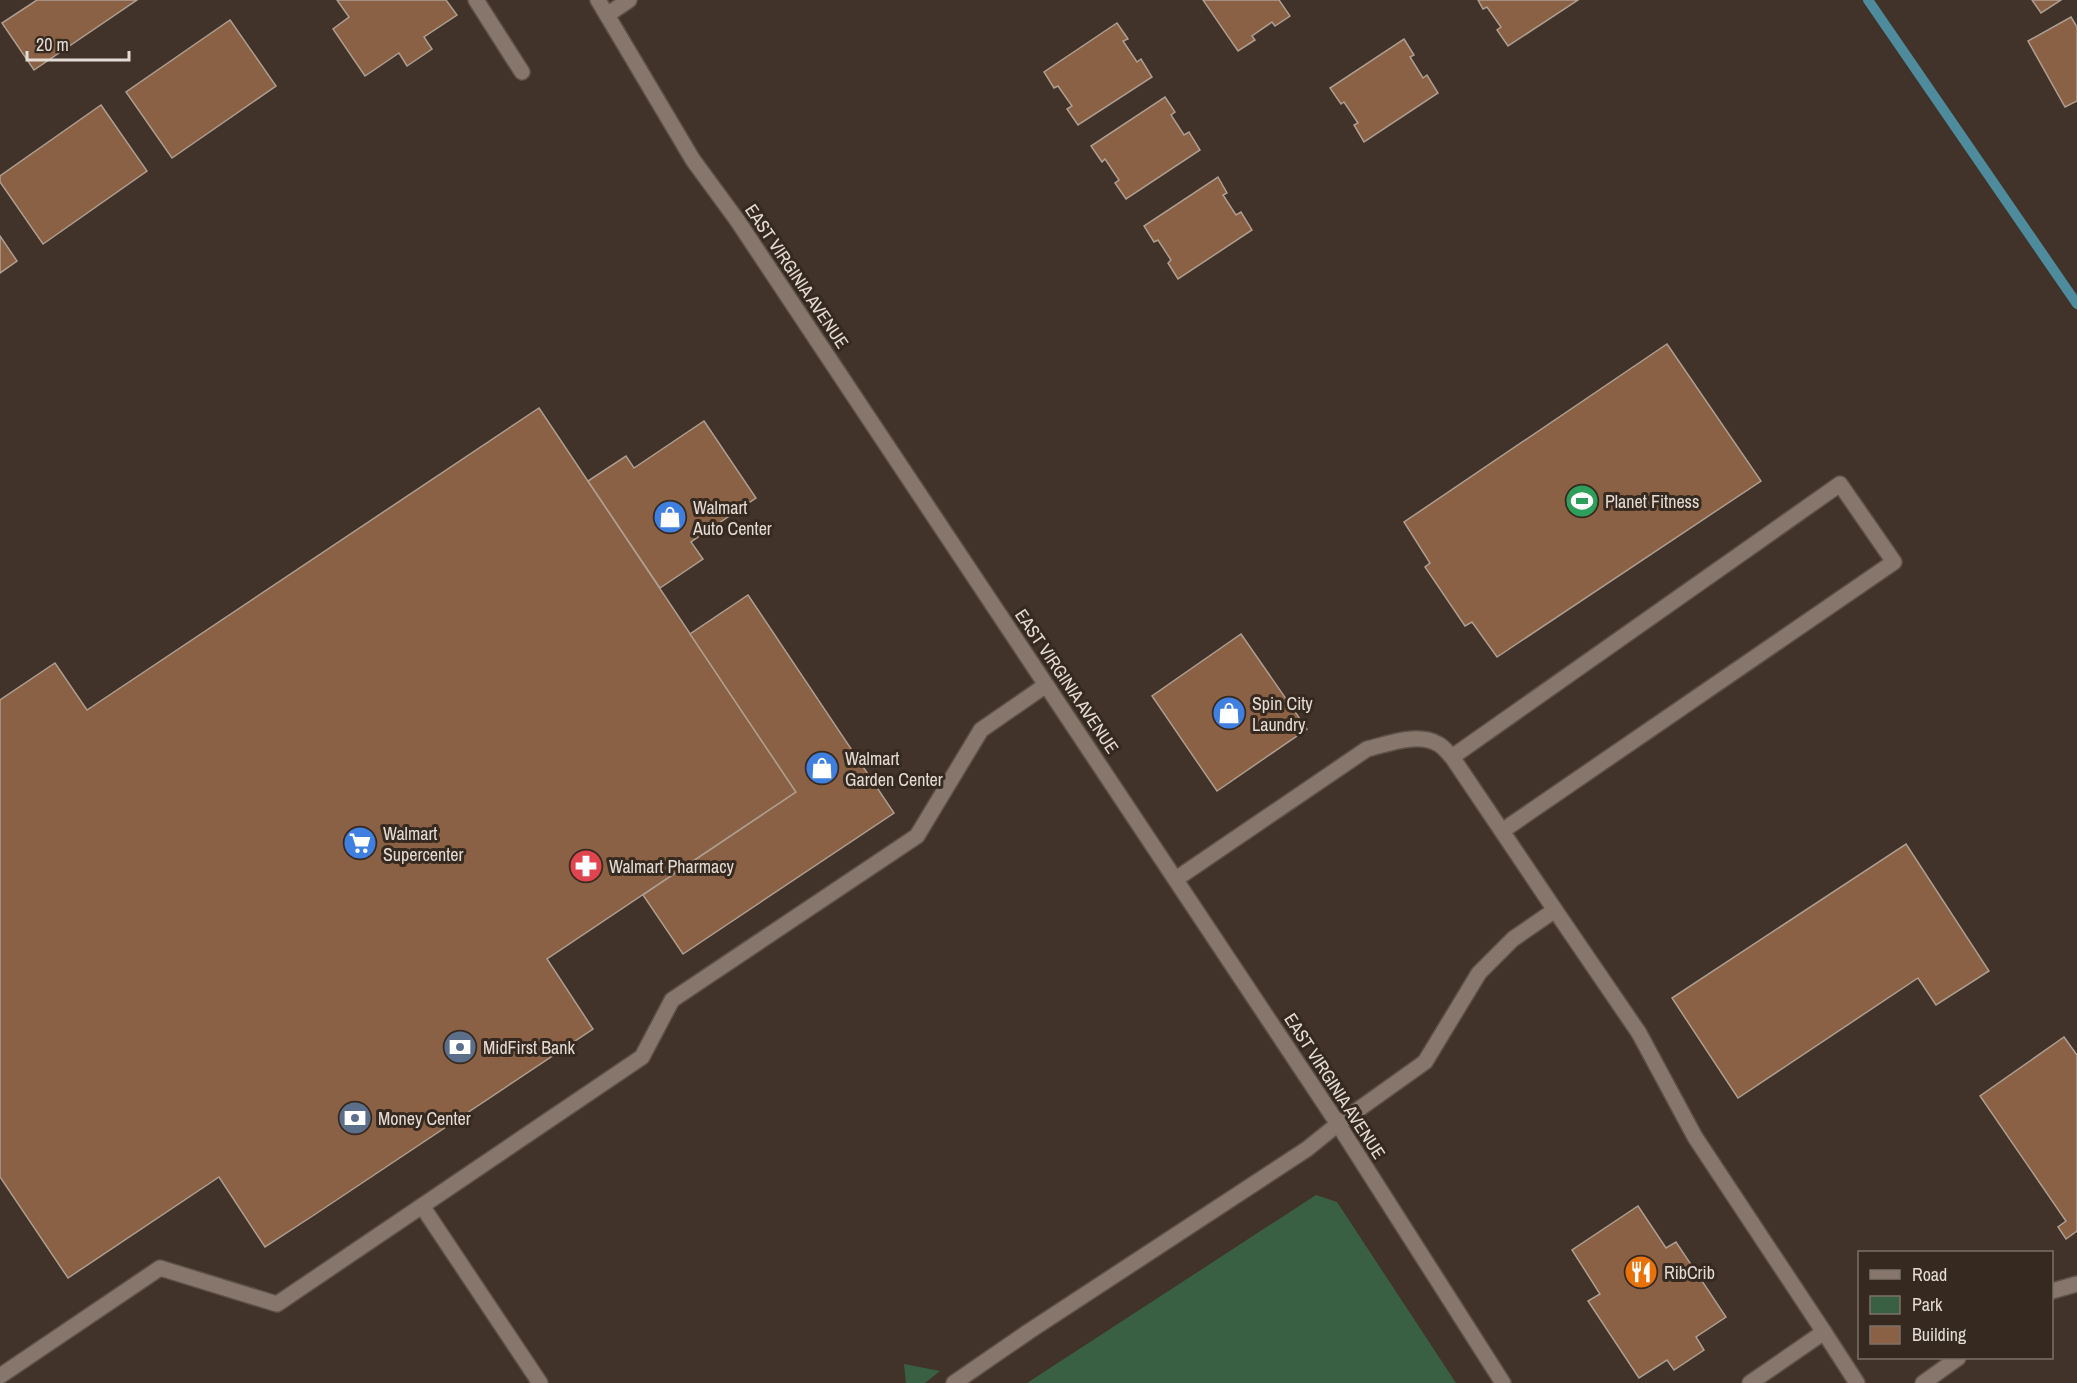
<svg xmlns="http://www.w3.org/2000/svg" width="2077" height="1383" font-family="'Archivo Narrow',sans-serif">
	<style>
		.green { fill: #396042 }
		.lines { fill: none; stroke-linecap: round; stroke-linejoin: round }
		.stream { stroke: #4e8b9d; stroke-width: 10 }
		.building { fill: #8a6144; stroke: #ae9d91; stroke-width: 1.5 }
		.service-casing { stroke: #5c5048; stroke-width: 18 }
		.minor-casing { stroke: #5c5048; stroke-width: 18 }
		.tertiary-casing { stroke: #5c5048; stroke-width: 18 }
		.service { stroke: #86766b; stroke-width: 15 }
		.minor { stroke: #86766b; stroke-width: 15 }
		.tertiary { stroke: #86766b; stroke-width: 15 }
		.labels { text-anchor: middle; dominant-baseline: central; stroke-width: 6; stroke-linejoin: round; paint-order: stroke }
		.street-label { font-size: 18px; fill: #e4dbd5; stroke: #36291f }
		.poi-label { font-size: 18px; fill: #e4dbd5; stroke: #36291f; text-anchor: start }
	</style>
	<rect width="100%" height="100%" fill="#413329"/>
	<g class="green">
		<path d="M1316,1195L1337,1202L1456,1383H1027Z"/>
		<path d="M904,1364L940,1371L925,1383H906Z"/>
	</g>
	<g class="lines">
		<path class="stream" d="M1868,0L2077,304"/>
	</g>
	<g class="building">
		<path d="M37,0H137L34,70L2,23Z"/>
		<path d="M337,0H446L457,15L424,37L432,49L407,66L399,53L365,76L333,29L349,17Z"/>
		<path d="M1203,0H1279L1290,16L1275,26L1272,22L1252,36L1255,40L1238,51Z"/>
		<path d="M1478,0H1578L1508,46L1497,30L1501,27L1487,7L1483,9Z"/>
		<path d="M2032,0H2061L2041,13Z"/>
		<path d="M2071,17L2077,27V101L2065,107L2028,41Z"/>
		<path d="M230,20L276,86L172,158L126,92Z"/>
		<path d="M1117,23L1128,39L1123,41L1137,62L1141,59L1152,77L1078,125L1067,109L1072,106L1058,86L1054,88L1044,72Z"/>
		<path d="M1404,39L1414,55L1410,57L1423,78L1427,75L1438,93L1364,142L1354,125L1358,123L1344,102L1341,104L1330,88Z"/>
		<path d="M1165,97L1175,112L1171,115L1184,135L1189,132L1200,150L1126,199L1115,183L1119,180L1105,159L1102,162L1091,146Z"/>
		<path d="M101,105L147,171L43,244L0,182V176Z"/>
		<path d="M1218,177L1227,193L1223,195L1236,215L1241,212L1252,230L1178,279L1168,263L1171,260L1158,240L1154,242L1144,226Z"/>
		<path d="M0,236L17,261L0,273Z"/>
		<path d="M1667,344L1761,481L1497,657L1472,622L1465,626L1425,567L1430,563L1404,522Z"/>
		<path d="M539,408L796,792L547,959L593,1029L314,1215L265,1247L219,1177L68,1278L0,1177V700L55,663L87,710Z"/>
		<path d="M704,421L756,498L691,542L703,559L660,588L588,481L626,456L634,468Z"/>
		<path d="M748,595L894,813L683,954L643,895L796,792L690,634Z"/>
		<path d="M1241,634L1307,729L1217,791L1152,696Z"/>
		<path d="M1906,844L1989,971L1936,1005L1918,978L1738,1098L1672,998Z"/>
		<path d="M2064,1037L2077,1055V1231L2066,1239L2058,1227L2066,1221L1980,1096Z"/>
		<path d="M1638,1206L1666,1248L1676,1242L1726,1317L1696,1337L1704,1350L1674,1370L1667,1360L1639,1378L1588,1301L1600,1294L1572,1250Z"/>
	</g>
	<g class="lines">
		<defs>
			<g id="service">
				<path d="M476,0L522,72"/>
				<path d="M1452,757L1840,484L1894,562L1502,831"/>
				<path d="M1176,879L1367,749C1388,744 1417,732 1438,744C1443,746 1448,753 1452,757L1555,910"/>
				<path d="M422,1206L540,1383"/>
				<path d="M2052,1291L2077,1284"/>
				<path d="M0,1376L160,1268L277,1304L642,1057L672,1000L917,836L981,730L1046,685"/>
				<path d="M954,1383L1028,1332L1307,1149L1338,1124L1425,1062L1479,973L1513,939L1555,910L1639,1033L1695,1137L1824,1332"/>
				<path d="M1750,1383L1824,1332L1857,1383"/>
				<path d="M1923,1383L1958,1358"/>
			</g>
			<path id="minor" d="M607,15L629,0"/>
			<path id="tertiary" d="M598,0L693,160L737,220L1338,1124L1503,1383"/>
		</defs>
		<use href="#service" class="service-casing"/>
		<use href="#minor" class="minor-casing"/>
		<use href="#tertiary" class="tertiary-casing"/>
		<use href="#service" class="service"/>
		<use href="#minor" class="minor"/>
		<use href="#tertiary" class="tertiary"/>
	</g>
	<defs>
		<symbol id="stadium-disc" viewBox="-11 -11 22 22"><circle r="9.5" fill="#2e9e5b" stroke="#36291f"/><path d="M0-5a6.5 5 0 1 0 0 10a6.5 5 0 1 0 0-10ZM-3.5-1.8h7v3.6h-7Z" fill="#fff"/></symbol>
		<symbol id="shop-disc" viewBox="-11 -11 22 22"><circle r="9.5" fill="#3f7fe0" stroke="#36291f"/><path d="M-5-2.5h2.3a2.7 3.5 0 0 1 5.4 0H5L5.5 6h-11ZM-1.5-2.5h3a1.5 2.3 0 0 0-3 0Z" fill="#fff"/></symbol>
		<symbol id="supermarket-disc" viewBox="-11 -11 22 22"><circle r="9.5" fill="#3f7fe0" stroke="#36291f"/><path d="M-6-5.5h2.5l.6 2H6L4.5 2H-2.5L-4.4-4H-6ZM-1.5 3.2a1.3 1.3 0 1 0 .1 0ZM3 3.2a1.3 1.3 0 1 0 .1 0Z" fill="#fff"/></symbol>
		<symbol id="pharmacy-disc" viewBox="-11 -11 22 22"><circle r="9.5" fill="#e0444e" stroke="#36291f"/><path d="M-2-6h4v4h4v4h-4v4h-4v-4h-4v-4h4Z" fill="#fff"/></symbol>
		<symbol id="bank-disc" viewBox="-11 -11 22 22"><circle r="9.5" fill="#5c6f8a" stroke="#36291f"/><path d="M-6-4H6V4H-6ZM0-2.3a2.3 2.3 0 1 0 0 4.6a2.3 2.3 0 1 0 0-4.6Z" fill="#fff"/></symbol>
		<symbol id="restaurant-disc" viewBox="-11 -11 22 22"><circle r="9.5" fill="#e8710a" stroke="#36291f"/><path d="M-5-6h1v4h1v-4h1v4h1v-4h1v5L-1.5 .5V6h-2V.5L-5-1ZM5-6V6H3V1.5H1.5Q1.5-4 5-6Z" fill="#fff"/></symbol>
	</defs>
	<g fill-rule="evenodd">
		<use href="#stadium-disc" x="1563" y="482" width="38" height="38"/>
		<use href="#shop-disc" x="651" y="498" width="38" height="38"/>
		<use href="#shop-disc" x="1210" y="694" width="38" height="38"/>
		<use href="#shop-disc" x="803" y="749" width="38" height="38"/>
		<use href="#supermarket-disc" x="341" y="824" width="38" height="38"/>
		<use href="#pharmacy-disc" x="567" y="847" width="38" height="38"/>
		<use href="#bank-disc" x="441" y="1028" width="38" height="38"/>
		<use href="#bank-disc" x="336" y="1099" width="38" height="38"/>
		<use href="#restaurant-disc" x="1622" y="1253" width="38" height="38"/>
	</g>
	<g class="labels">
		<g class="street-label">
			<text transform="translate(797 276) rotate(56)">EAST VIRGINIA AVENUE</text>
			<text transform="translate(1067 681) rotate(56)">EAST VIRGINIA AVENUE</text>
			<text transform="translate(1335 1086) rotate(57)">EAST VIRGINIA AVENUE</text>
		</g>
		<g class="poi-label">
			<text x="1605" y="501">Planet Fitness</text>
			<text x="693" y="507">Walmart<tspan x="693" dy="21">Auto Center</tspan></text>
			<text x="1252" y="703">Spin City<tspan x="1252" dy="21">Laundry</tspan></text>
			<text x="845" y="758">Walmart<tspan x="845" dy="21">Garden Center</tspan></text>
			<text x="383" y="833">Walmart<tspan x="383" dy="21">Supercenter</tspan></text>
			<text x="609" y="866">Walmart Pharmacy</text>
			<text x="483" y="1047">MidFirst Bank</text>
			<text x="378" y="1118">Money Center</text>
			<text x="1664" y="1272">RibCrib</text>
		</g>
	</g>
	<rect x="1858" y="1251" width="195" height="108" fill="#36291f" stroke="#7c7068" stroke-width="1.5"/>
	<rect x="1870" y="1270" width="30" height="9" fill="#86766b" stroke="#7c7068" stroke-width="1.5"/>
	<text x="1912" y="1281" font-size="18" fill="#e4dbd5">Road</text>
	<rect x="1870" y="1296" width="30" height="18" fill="#396042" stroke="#7c7068" stroke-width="1.5"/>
	<text x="1912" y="1311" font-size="18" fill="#e4dbd5">Park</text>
	<rect x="1870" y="1326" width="30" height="18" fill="#8a6144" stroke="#7c7068" stroke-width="1.5"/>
	<text x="1912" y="1341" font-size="18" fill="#e4dbd5">Building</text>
	<path d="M27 51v9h102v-9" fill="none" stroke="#e4dbd5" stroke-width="3"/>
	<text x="36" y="51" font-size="18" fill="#e4dbd5" stroke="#36291f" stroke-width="4.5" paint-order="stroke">20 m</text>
</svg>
